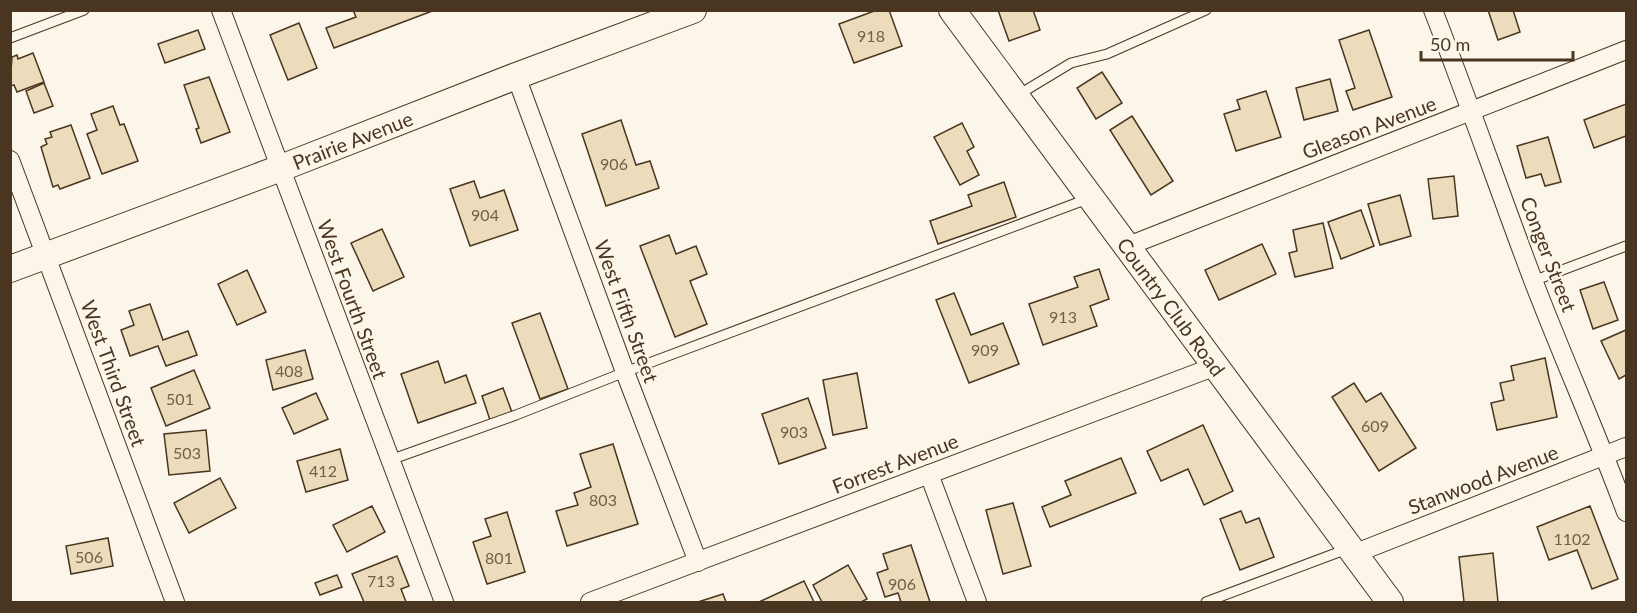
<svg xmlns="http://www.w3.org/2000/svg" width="1637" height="613" font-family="Lato,sans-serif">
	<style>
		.building { fill: #ecdcbc; stroke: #4a3520; stroke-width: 1.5 }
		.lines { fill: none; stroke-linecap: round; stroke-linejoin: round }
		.lane-casing { stroke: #4a3520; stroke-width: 11 }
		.street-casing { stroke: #4a3520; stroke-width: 20 }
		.secondary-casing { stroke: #4a3520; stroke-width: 28 }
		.lane { stroke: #fbf6e9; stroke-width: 9 }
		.street { stroke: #fbf6e9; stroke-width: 18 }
		.secondary { stroke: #fbf6e9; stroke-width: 26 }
		.labels { text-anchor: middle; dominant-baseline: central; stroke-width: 4.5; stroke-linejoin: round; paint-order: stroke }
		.number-label { font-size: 16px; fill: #725f47 }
		.street-label { font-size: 20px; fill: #4a3520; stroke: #fbf6e9 }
	</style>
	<rect width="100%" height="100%" fill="#fbf6e9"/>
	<g class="building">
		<path d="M353,10H435L334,48L326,28L356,17Z"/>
		<path d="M877,10H889L902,46L854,63L839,24Z"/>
		<path d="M998,10H1033L1040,30L1009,41Z"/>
		<path d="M1488,10H1513L1520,32L1498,40Z"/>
		<path d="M299,23L317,68L288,80L270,35Z"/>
		<path d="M198,30L205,49L165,63L158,44Z"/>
		<path d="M1369,30L1392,97L1353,110L1346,91L1355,88L1339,40Z"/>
		<path d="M33,53L44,82L17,92L14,85L10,86L12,57L17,55L18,59Z"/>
		<path d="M1102,72L1122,103L1096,119L1077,88Z"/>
		<path d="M209,77L230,132L201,143L196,129L199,128L184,85Z"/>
		<path d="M1330,79L1338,111L1304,120L1296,88Z"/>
		<path d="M44,83L53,106L34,113L26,91Z"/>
		<path d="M1266,91L1281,137L1236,151L1224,114L1240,109L1237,100Z"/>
		<path d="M1626,104V136L1594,148L1584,120Z"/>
		<path d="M113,106L120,125L124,124L138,161L102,174L87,134L97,130L91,114Z"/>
		<path d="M1132,116L1173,181L1151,195L1110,130Z"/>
		<path d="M621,120L636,165L650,161L659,188L606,206L582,134Z"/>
		<path d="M962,123L974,147L967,151L979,175L960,185L934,137Z"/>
		<path d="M71,125L90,178L60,189L58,185L53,187L41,147L47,144L45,139L52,137L50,132Z"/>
		<path d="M1548,137L1561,182L1545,186L1541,174L1526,178L1517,146Z"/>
		<path d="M1454,176L1458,216L1433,219L1428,179Z"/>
		<path d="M474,181L480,198L504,190L518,230L470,246L450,189Z"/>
		<path d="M1004,182L1016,217L938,244L930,221L972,206L968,195Z"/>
		<path d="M1400,195L1411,236L1380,245L1368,204Z"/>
		<path d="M1361,210L1374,246L1341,259L1328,222Z"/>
		<path d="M1323,223L1333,268L1295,277L1289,253L1297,251L1293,230Z"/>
		<path d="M382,229L404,277L373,291L351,243Z"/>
		<path d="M669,235L676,254L696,246L707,274L690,281L707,324L675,337L640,246Z"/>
		<path d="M1262,244L1276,274L1219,300L1205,270Z"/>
		<path d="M1099,269L1109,299L1090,306L1097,326L1043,345L1029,304L1078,287L1074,277Z"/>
		<path d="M247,270L266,312L237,325L218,284Z"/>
		<path d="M1604,282L1618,320L1593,329L1580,290Z"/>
		<path d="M954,293L971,335L1003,323L1019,364L969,383L936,300Z"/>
		<path d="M150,304L163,340L188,331L197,355L166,366L158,346L130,356L121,330L134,325L129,311Z"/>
		<path d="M540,313L568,389L540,399L512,323Z"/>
		<path d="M1626,330V375L1619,379L1601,341Z"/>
		<path d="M305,350L313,379L273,390L266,360Z"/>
		<path d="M1545,358L1557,417L1497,430L1491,403L1504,400L1500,383L1514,380L1511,366Z"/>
		<path d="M438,361L445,383L466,375L476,403L418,423L401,374Z"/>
		<path d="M194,370L210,408L166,426L151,388Z"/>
		<path d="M857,373L867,428L833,435L823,380Z"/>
		<path d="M1354,383L1366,402L1381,393L1416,448L1379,471L1332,397Z"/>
		<path d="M503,388L513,415L491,423L482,396Z"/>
		<path d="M316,393L328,419L294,434L282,408Z"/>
		<path d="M808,398L826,448L779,464L762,414Z"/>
		<path d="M1203,425L1233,491L1204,505L1188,469L1161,481L1147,451Z"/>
		<path d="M206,430L210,471L169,475L164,434Z"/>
		<path d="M613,444L638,524L567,546L556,511L578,505L574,493L591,487L580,454Z"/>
		<path d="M340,449L348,480L306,492L297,461Z"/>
		<path d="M1121,458L1136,493L1050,527L1042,507L1071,495L1065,481Z"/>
		<path d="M220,478L236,508L189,533L174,503Z"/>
		<path d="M1013,503L1031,566L1003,574L986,510Z"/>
		<path d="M372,506L385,532L347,552L333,525Z"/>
		<path d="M1590,506L1618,579L1592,589L1577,550L1549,560L1537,527Z"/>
		<path d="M1241,511L1246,523L1259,518L1274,557L1240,570L1220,519Z"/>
		<path d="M507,512L525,572L487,584L473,542L491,536L485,519Z"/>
		<path d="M108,538L113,566L71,574L66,546Z"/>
		<path d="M911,545L930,602H901L898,593L885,597L877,573L888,569L883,554Z"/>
		<path d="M1493,553L1498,602H1464L1459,557Z"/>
		<path d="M397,556L409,586L401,589L406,602H364L352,574Z"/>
		<path d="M848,565L867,599L861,602H822L813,585Z"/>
		<path d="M337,575L342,587L320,595L315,583Z"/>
		<path d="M804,581L814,602H759Z"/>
		<path d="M723,594L726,602H698Z"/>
	</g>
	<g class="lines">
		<defs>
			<g id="lane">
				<path d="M10,38L84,10"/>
				<path d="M1018,95L1071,63L1107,54L1206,10"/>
				<path d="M1533,281L1626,246"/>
				<path d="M390,460L516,415L625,372L1090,198"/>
				<path d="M1206,602L1347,549"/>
			</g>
			<g id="street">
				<path d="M221,10L444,602"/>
				<path d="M1433,10C1468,100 1499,190 1533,280C1563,358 1597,434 1626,512"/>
				<path d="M516,76L625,372L698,562"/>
				<path d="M10,160L175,602"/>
				<path d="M1128,246L1626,50"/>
				<path d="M929,474L977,602"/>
				<path d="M1356,553L1626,447"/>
				<path d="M590,602L1216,366"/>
			</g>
			<g id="secondary">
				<path id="s1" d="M952,10L1390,602"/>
				<path id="s2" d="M10,269L281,168L516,76L693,10"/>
			</g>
		</defs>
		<use href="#lane" class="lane-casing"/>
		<use href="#street" class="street-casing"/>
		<use href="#secondary" class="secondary-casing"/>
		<use href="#lane" class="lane"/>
		<use href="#street" class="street"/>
		<use href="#secondary" class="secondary"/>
	</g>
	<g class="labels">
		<g class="number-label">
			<text x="871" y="35">918</text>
			<text x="614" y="163">906</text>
			<text x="485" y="214">904</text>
			<text x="1063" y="316">913</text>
			<text x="985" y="349">909</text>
			<text x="289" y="370">408</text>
			<text x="180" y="398">501</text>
			<text x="1375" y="425">609</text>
			<text x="794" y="431">903</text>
			<text x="187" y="452">503</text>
			<text x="323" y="470">412</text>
			<text x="603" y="499">803</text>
			<text x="1572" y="538">1102</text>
			<text x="89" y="556">506</text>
			<text x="499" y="557">801</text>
			<text x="381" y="580">713</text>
			<text x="902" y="583">906</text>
		</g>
		<g class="street-label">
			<text transform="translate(1369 127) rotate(-21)">Gleason Avenue</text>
			<text stroke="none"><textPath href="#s2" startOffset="366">Prairie Avenue</textPath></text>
			<text transform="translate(1549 254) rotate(69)">Conger Street</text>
			<text transform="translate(353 299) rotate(70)">West Fourth Street</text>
			<text stroke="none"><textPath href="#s1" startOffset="369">Country Club Road</textPath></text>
			<text transform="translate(627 311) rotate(70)">West Fifth Street</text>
			<text transform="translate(114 373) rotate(70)">West Third Street</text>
			<text transform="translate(895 463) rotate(-21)">Forrest Avenue</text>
			<text transform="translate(1483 479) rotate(-21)">Stanwood Avenue</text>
		</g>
	</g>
	<rect width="1637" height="613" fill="none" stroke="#4a3520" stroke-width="24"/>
	<path d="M1421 51v9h152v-9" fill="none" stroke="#4a3520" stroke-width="3"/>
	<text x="1430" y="51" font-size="18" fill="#4a3520" stroke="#fbf6e9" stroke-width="4.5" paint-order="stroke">50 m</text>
</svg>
